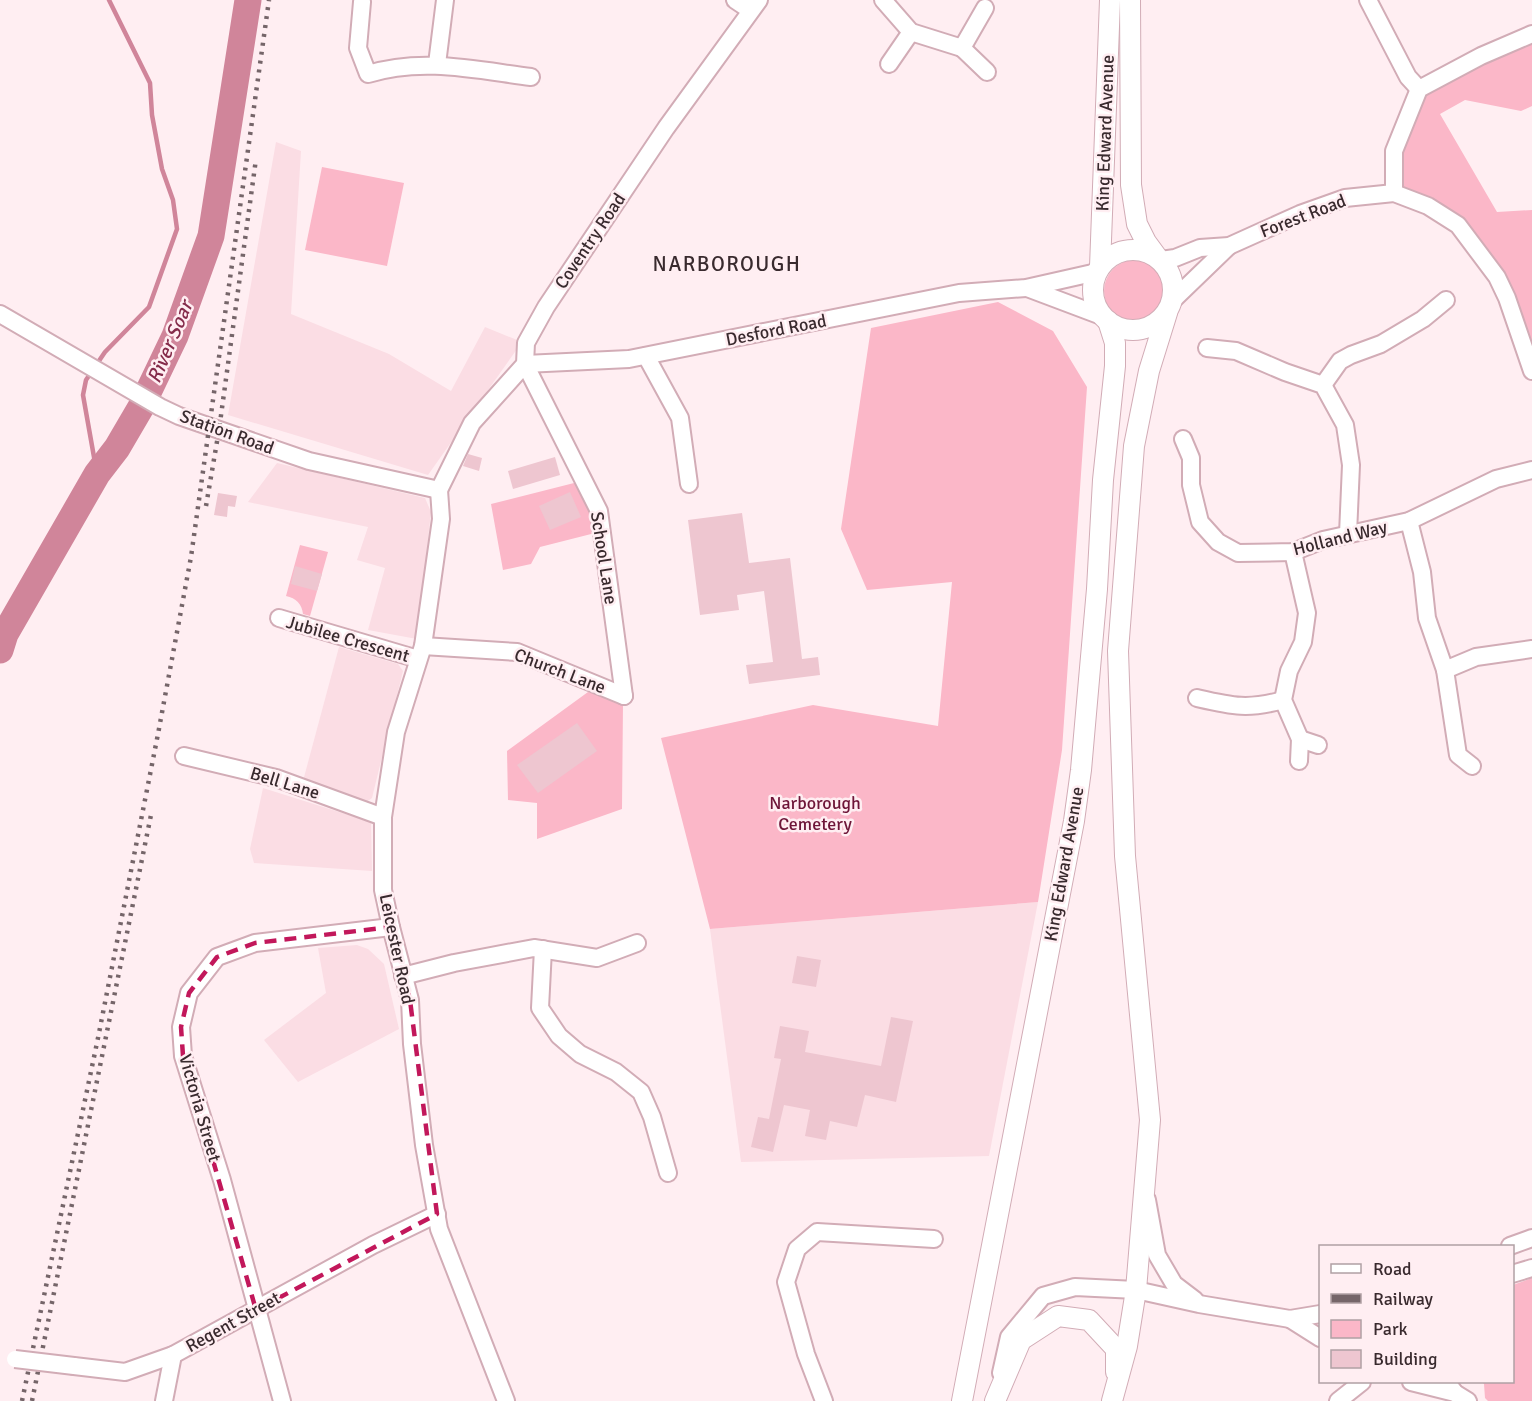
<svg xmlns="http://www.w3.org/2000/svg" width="1532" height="1401" font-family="Signika,sans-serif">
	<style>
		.built { fill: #fbdde4 }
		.green { fill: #fbb7c8 }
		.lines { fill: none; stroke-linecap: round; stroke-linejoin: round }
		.stream { stroke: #d0859a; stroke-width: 4.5 }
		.river { stroke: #d0859a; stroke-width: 27 }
		.building { fill: #eec6d0 }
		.minor-casing { stroke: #d2acb6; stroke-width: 20 }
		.major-casing { stroke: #d2acb6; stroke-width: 22 }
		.minor { stroke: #fff; stroke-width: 16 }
		.major { stroke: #fff; stroke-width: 20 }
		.rail { stroke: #756569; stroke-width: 4.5; stroke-dasharray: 3 6; stroke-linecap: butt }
		.minor-bridge-casing { stroke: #d2acb6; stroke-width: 20; stroke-linecap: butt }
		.minor-bridge { stroke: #fff; stroke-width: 16 }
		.marked { fill: none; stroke: #c2185b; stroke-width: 4.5; stroke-dasharray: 12 8; stroke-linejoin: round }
		.labels { text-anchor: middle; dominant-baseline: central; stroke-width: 5; stroke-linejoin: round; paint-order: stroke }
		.street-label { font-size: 18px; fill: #392a2e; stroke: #ffeef2 }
		.park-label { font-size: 18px; fill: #6e1538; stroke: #ffeef2 }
		.water-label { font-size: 20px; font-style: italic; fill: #852c4b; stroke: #ffeef2 }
		.quarter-label { font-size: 21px; letter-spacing: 1.5px; fill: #392a2e; stroke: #ffeef2 }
	</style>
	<rect width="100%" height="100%" fill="#ffeef2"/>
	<g class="built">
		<path d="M276,142L301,151L291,314L389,354L451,391L485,327L522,342L428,475L228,415Z"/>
		<path d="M277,463L425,498L431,512L417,639L368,630L385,568L357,560L368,527L248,502Z"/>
		<path d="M339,647L398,664L403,671L372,798L365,803L303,781Z"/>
		<path d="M263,788L371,822L372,871L254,863L250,849Z"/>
		<path d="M1038,902L989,1156L741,1162L710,929Z"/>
		<path d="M357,945L368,949L384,964L399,1029L298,1082L264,1040L326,993L318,948Z"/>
	</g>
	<g class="green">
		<path d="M1532,34V106L1521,111L1465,100L1440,114L1497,212L1532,210V348L1507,298L1458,225L1394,193V151L1419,89Z"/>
		<path d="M322,167L404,183L387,266L305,250Z"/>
		<circle cx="1135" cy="291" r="31"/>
		<path d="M998,302L1053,331L1087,387L1062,750L1038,902L710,929L661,738L813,705L938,726L952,582L867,590L841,529L871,328Z"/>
		<path d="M578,482L599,532L540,547L531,564L503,570L491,504Z"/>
		<path d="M300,545L328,552L310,616L303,614C302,604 296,598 286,596Z"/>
		<path d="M588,692L614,696L623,703L622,809L537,839V803L508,800L507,751Z"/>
		<path d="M1532,1278V1401H1488L1485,1398L1484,1384L1482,1382H1512L1513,1285Z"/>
	</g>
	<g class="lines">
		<path class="stream" d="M97,474L83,395L86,380L105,352L149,307L177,229L173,200L162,169L152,115L150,83L109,0"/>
		<path class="river" d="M0,650L5,634L97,474L117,448L141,407L175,336L211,236L248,0"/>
	</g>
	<g class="building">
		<path d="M468,454L482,458L479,471L463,466Z"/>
		<path d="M555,457L560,475L513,489L508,471Z"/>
		<path d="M570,492L581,517L550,530L539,506Z"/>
		<path d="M218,493L237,496L235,507L228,506L227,517L214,515Z"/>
		<path d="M742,513L749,563L790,558L802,659L818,657L820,675L749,684L746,665L773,662L764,591L737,595L739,610L700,615L688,520Z"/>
		<path d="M295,566L322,574L317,591L291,584Z"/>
		<path d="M577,723L597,751L538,793L517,765Z"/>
		<path d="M797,956L821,960L816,987L792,983Z"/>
		<path d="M891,1017L913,1021L896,1102L865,1095L857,1127L830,1121L826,1140L805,1136L810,1110L784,1105L773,1152L751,1147L758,1117L769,1119L781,1059L774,1058L780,1026L809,1031L805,1052L881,1066Z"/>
	</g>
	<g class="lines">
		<defs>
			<g id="minor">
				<path d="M735,0L750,10"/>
				<path d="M883,0L911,32L962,48L985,8"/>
				<path d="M1368,0L1408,77L1419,89"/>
				<path d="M362,2L358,48L368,74C422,57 476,70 531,77"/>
				<path d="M962,48L987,72"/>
				<path d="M437,64L445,0"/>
				<path d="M889,64L911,32"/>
				<path d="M1394,193V151L1419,89L1481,56L1532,34"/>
				<path d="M1161,260L1175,258L1200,248L1229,246L1300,214L1345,198L1394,193L1428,206L1458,225L1497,277L1507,298L1532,371"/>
				<path d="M1027,288L1104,317"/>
				<path d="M1172,301L1229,246"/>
				<path d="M0,314L160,407L179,416L309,461L439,490"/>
				<path d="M1207,348L1236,351L1285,372L1323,385L1345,425L1351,465L1348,534"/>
				<path d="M646,356L680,418L689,484"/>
				<path d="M525,364L629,359L959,293L1026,288L1097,272"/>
				<path d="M525,364L599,511L624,696"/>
				<path d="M1323,385L1340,361L1351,355L1381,344L1423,319L1446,300"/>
				<path d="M1183,439L1191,458V485L1200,522L1218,542L1238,553L1293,552L1323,540L1409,521L1496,479L1532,470"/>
				<path d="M439,490L441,519L423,646L396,732L383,817V890L391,927L410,1000L412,1044L424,1145L439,1229L506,1401"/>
				<path d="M439,490L472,423L525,364L526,343L546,307L666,128L759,0"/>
				<path d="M1409,521L1422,572L1427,618L1445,670L1458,755L1472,766"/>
				<path d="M1293,552L1307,613L1303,642L1289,671L1283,700L1300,739L1299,761"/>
				<path d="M279,618L418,659"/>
				<path d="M423,646L517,652L624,696"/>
				<path d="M1445,670L1476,657L1532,649"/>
				<path d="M1197,698C1232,706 1248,710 1283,700"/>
				<path d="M1300,739L1318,745"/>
				<path d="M184,756L276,778L383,817"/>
				<path d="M543,949L540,1008L559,1036L580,1054L616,1072L641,1092L652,1117L668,1173"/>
				<path d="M403,976L454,963L534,948L597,958L637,943"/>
				<path d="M1147,1200L1157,1255L1174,1284L1195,1300"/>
				<path d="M1510,1246L1532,1238"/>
				<path d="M1512,1274L1532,1268"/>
				<path d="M1290,1319L1320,1338"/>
				<path d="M74,1366L125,1372L173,1355L373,1245L437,1214"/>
				<path d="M1001,1373L1009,1337L1043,1296L1075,1287L1136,1290L1199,1304L1290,1319L1320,1314"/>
				<path d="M1411,1382L1455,1393"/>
				<path d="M1448,1384L1455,1393L1468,1401"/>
				<path d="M164,1401L173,1355"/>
				<path d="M282,1401L222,1180L183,1056L181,1027L189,993L217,957L255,943L391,927"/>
				<path d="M824,1401L806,1354L786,1282L797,1249L817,1232L934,1239"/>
				<path d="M1338,1401L1362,1382"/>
			</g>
			<g id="major">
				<path d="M1130,0L1131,185L1137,224L1146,242L1157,257"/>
				<circle cx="1133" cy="290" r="40"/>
				<path d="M1100,267L1110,0"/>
				<path d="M962,1401L1074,821L1081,770L1097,589L1103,480L1115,366V343L1108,321"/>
				<path d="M995,1401L1021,1340L1058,1316L1089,1320L1116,1349V1372"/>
				<path d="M1112,1401L1127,1346L1136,1290L1150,1120L1125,856L1118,651L1134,446L1149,371L1167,313"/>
			</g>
		</defs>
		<use href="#minor" class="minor-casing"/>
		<use href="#major" class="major-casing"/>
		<use href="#minor" class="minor"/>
		<use href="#major" class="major"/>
		<g class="rail">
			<path d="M206,506L219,430L256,159"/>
			<path d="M22,1401L98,1038L158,734L191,557L269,0"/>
			<path d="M32,1401L152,810"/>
		</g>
		<defs>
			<path id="minor-bridge" d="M15,1359L74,1366"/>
		</defs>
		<use href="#minor-bridge" class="minor-bridge-casing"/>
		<use href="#minor-bridge" class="minor-bridge"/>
	</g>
	<path class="marked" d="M391,927L410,1000L437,1214L256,1310L183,1056L181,1027L189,993L217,957L255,943Z"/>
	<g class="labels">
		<g class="street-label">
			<text transform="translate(1105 133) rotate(-88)">King Edward Avenue</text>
			<text transform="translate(1303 216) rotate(-21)">Forest Road</text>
			<text transform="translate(590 241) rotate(-56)">Coventry Road</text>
			<text transform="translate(776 330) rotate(-11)">Desford Road</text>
			<text transform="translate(227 432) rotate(20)">Station Road</text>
			<text transform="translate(1340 538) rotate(-14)">Holland Way</text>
			<text transform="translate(604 558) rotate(81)">School Lane</text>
			<text transform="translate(348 639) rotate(16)">Jubilee Crescent</text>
			<text transform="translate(560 671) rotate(21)">Church Lane</text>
			<text transform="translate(285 783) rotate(17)">Bell Lane</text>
			<text transform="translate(1064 864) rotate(-80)">King Edward Avenue</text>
			<text transform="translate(397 949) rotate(78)">Leicester Road</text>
			<text transform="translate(200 1108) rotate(74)">Victoria Street</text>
			<text transform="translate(233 1322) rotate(-29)">Regent Street</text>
		</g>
		<g class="park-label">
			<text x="815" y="803">Narborough<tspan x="815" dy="21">Cemetery</tspan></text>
		</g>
		<g class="water-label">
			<text transform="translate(170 342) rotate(-67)">River Soar</text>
		</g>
		<g class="quarter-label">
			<text x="727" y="264">NARBOROUGH</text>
		</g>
	</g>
	<rect x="1319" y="1245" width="195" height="138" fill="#ffeef2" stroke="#b0a0a4" stroke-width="1.5"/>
	<rect x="1331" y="1264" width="30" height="9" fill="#ffffff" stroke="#b0a0a4" stroke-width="1.5"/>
	<text x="1373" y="1275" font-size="18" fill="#392a2e">Road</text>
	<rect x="1331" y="1294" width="30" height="9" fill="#756569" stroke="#b0a0a4" stroke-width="1.5"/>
	<text x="1373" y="1305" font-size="18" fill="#392a2e">Railway</text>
	<rect x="1331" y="1320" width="30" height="18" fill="#fbb7c8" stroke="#b0a0a4" stroke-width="1.5"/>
	<text x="1373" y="1335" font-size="18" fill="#392a2e">Park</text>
	<rect x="1331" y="1350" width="30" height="18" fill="#eec6d0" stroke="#b0a0a4" stroke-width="1.5"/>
	<text x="1373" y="1365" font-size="18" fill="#392a2e">Building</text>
</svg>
